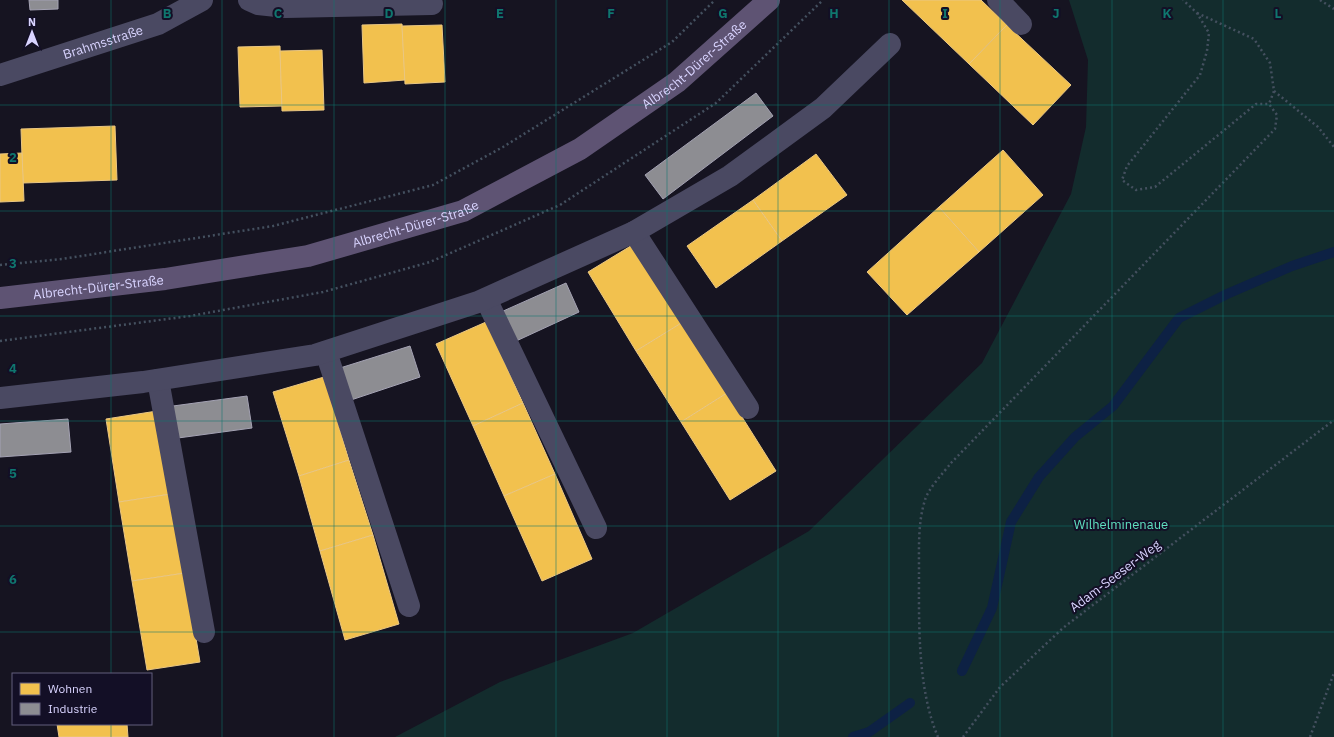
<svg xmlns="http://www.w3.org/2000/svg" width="1334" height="737" font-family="'IBM Plex Sans',sans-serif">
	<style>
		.green { fill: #132c2d }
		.homes { fill: #f2c14e; stroke: #eac783 }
		.industry { fill: #8d8d92; stroke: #a4a2b3 }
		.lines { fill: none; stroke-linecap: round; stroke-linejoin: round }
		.stream { stroke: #0d2144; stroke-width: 10 }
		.path { stroke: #44505f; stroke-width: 2.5; stroke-dasharray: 2 3; stroke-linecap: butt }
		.minor { stroke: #4a4962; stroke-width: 22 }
		.major { stroke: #5e5373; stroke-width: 22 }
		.grid { fill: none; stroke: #0f766e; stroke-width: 1; stroke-opacity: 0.55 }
		.labels { text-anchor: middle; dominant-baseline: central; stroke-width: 4; stroke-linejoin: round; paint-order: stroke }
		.street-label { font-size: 13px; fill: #d9d4ff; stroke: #130f26 }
		.park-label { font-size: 13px; fill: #5fe0c0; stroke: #130f26 }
		.grid-label { font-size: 13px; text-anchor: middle; font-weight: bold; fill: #0f766e; stroke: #130f26; stroke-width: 4; stroke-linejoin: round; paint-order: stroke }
	</style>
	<rect width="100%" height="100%" fill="#161421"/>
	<path class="green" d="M1069,0H1334V737H395L500,682L633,633L809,531L982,363L1071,194L1086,127L1088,60Z"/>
	<g class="homes">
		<path d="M902,0H981L1007,25L969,64Z"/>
		<path d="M402,24L405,80L364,83L362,25Z"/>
		<path d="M442,25L445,82L405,84L402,26Z"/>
		<path d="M1007,25L1071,85L1033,125L969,64Z"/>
		<path d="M280,46L282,106L240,107L238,47Z"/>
		<path d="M322,50L324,110L282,111L280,51Z"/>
		<path d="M115,126L117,180L23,183L21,129Z"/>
		<path d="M1003,150L1043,195L979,252L939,207Z"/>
		<path d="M22,153L24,201L0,202V154Z"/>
		<path d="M816,154L847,195L782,241L753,200Z"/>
		<path d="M753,200L782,241L716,288L687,246Z"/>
		<path d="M939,207L979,252L907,315L867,272Z"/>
		<path d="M634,244L683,322L636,351L588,272Z"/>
		<path d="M486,322L523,403L473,426L436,344Z"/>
		<path d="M683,322L727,393L681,422L636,351Z"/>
		<path d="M324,377L349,460L299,476L273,392Z"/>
		<path d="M727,393L776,471L730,500L681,422Z"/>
		<path d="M523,403L555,474L504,496L473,426Z"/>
		<path d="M157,411L171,494L119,502L106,419Z"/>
		<path d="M349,460L373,535L320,551L299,476Z"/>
		<path d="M555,474L592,559L542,581L504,496Z"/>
		<path d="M171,494L185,573L132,581L119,502Z"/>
		<path d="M373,535L399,624L345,640L320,551Z"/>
		<path d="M185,573L200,662L147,670L132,581Z"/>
		<path d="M57,724H127L128,737H59Z"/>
	</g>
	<g class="industry">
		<path d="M29,0H58V9L30,10Z"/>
		<path d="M756,93L773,116L663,199L645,175Z"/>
		<path d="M566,283L579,312L514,342L501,312Z"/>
		<path d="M410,346L420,377L351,400L340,368Z"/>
		<path d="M247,396L252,428L178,438L173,406Z"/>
		<path d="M68,419L71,452L0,457V424Z"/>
	</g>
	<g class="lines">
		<g class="stream">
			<path d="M962,671L992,608L1011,522L1039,477L1075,437L1113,406L1179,318L1227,294L1292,266L1334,252"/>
			<path d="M853,737L869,732L910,703"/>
		</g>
		<g class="path">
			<path d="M1320,0L1334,9"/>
			<path d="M1197,13L1254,39L1270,63L1274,91L1269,104"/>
			<path d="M1274,91L1318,127L1334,147"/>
			<path d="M0,265L62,259L273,226L433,185L503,147L672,42L715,0"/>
			<path d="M0,341L190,316L323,292L430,262L560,205L716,103L823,0"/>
			<path d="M938,737C917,688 919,622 919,569C919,546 918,522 925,500C928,489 944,472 951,463L1275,129L1277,115L1269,104H1256L1155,187L1136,190L1122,180L1127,166L1200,75L1207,51L1209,33L1197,13L1183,0"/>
			<path d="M963,737L1000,687L1063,628L1334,420"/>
			<path d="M1310,737L1334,673"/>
		</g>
		<g class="minor">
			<path d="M249,0L258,4L286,7L432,4"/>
			<path d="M998,0L1021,24"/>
			<path id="s1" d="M0,75L158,24L202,0"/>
			<path d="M634,232L748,408"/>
			<path d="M486,299L596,528"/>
			<path d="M326,352L409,606"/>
			<path d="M158,380L204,632"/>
			<path d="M0,398L143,382L315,355L478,302L634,232L730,176L823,108L890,44"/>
		</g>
		<path class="major" id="s2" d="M0,298L165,279L308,256L463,211L580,149L677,82L769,0"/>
	</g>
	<path class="grid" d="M111,0V674M222,0V737M334,0V737M445,0V737M556,0V737M667,0V737M778,0V737M889,0V737M1000,0V737M1112,0V737M1223,0V737M0,105H1334M0,211H1334M0,316H1334M0,421H1334M0,526H1334M0,632H1334M111,724V737"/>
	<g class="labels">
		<g class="street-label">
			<text stroke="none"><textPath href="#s1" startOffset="108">Brahmsstraße</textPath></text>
			<text stroke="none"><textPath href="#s2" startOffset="747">Albrecht-Dürer-Straße</textPath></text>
			<text stroke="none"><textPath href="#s2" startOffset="423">Albrecht-Dürer-Straße</textPath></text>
			<text stroke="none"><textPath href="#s2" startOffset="99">Albrecht-Dürer-Straße</textPath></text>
			<text transform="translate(1115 576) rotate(-37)">Adam-Seeser-Weg</text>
		</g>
		<g class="park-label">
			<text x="1121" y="524">Wilhelminenaue</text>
		</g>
	</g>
	<g class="grid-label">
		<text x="167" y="18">B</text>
		<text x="278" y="18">C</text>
		<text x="389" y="18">D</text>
		<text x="500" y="18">E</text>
		<text x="611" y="18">F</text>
		<text x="723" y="18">G</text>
		<text x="834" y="18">H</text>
		<text x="945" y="18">I</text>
		<text x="1056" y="18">J</text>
		<text x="1167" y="18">K</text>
		<text x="1278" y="18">L</text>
		<text x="13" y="162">2</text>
		<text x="13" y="268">3</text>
		<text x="13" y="373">4</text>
		<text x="13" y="478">5</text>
		<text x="13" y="584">6</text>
	</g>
	<rect x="12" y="673" width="140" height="52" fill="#130f26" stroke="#625e7d"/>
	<rect x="20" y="683" width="20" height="12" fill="#f2c14e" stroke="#625e7d"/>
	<text x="48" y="693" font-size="12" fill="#d9d4ff">Wohnen</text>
	<rect x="20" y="703" width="20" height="12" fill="#8d8d92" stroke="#625e7d"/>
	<text x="48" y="713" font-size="12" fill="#d9d4ff">Industrie</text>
	<g transform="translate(32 32)" stroke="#130f26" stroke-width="3" paint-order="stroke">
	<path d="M0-3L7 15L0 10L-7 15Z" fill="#d9d4ff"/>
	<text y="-6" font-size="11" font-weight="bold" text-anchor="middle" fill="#d9d4ff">N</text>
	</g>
</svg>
